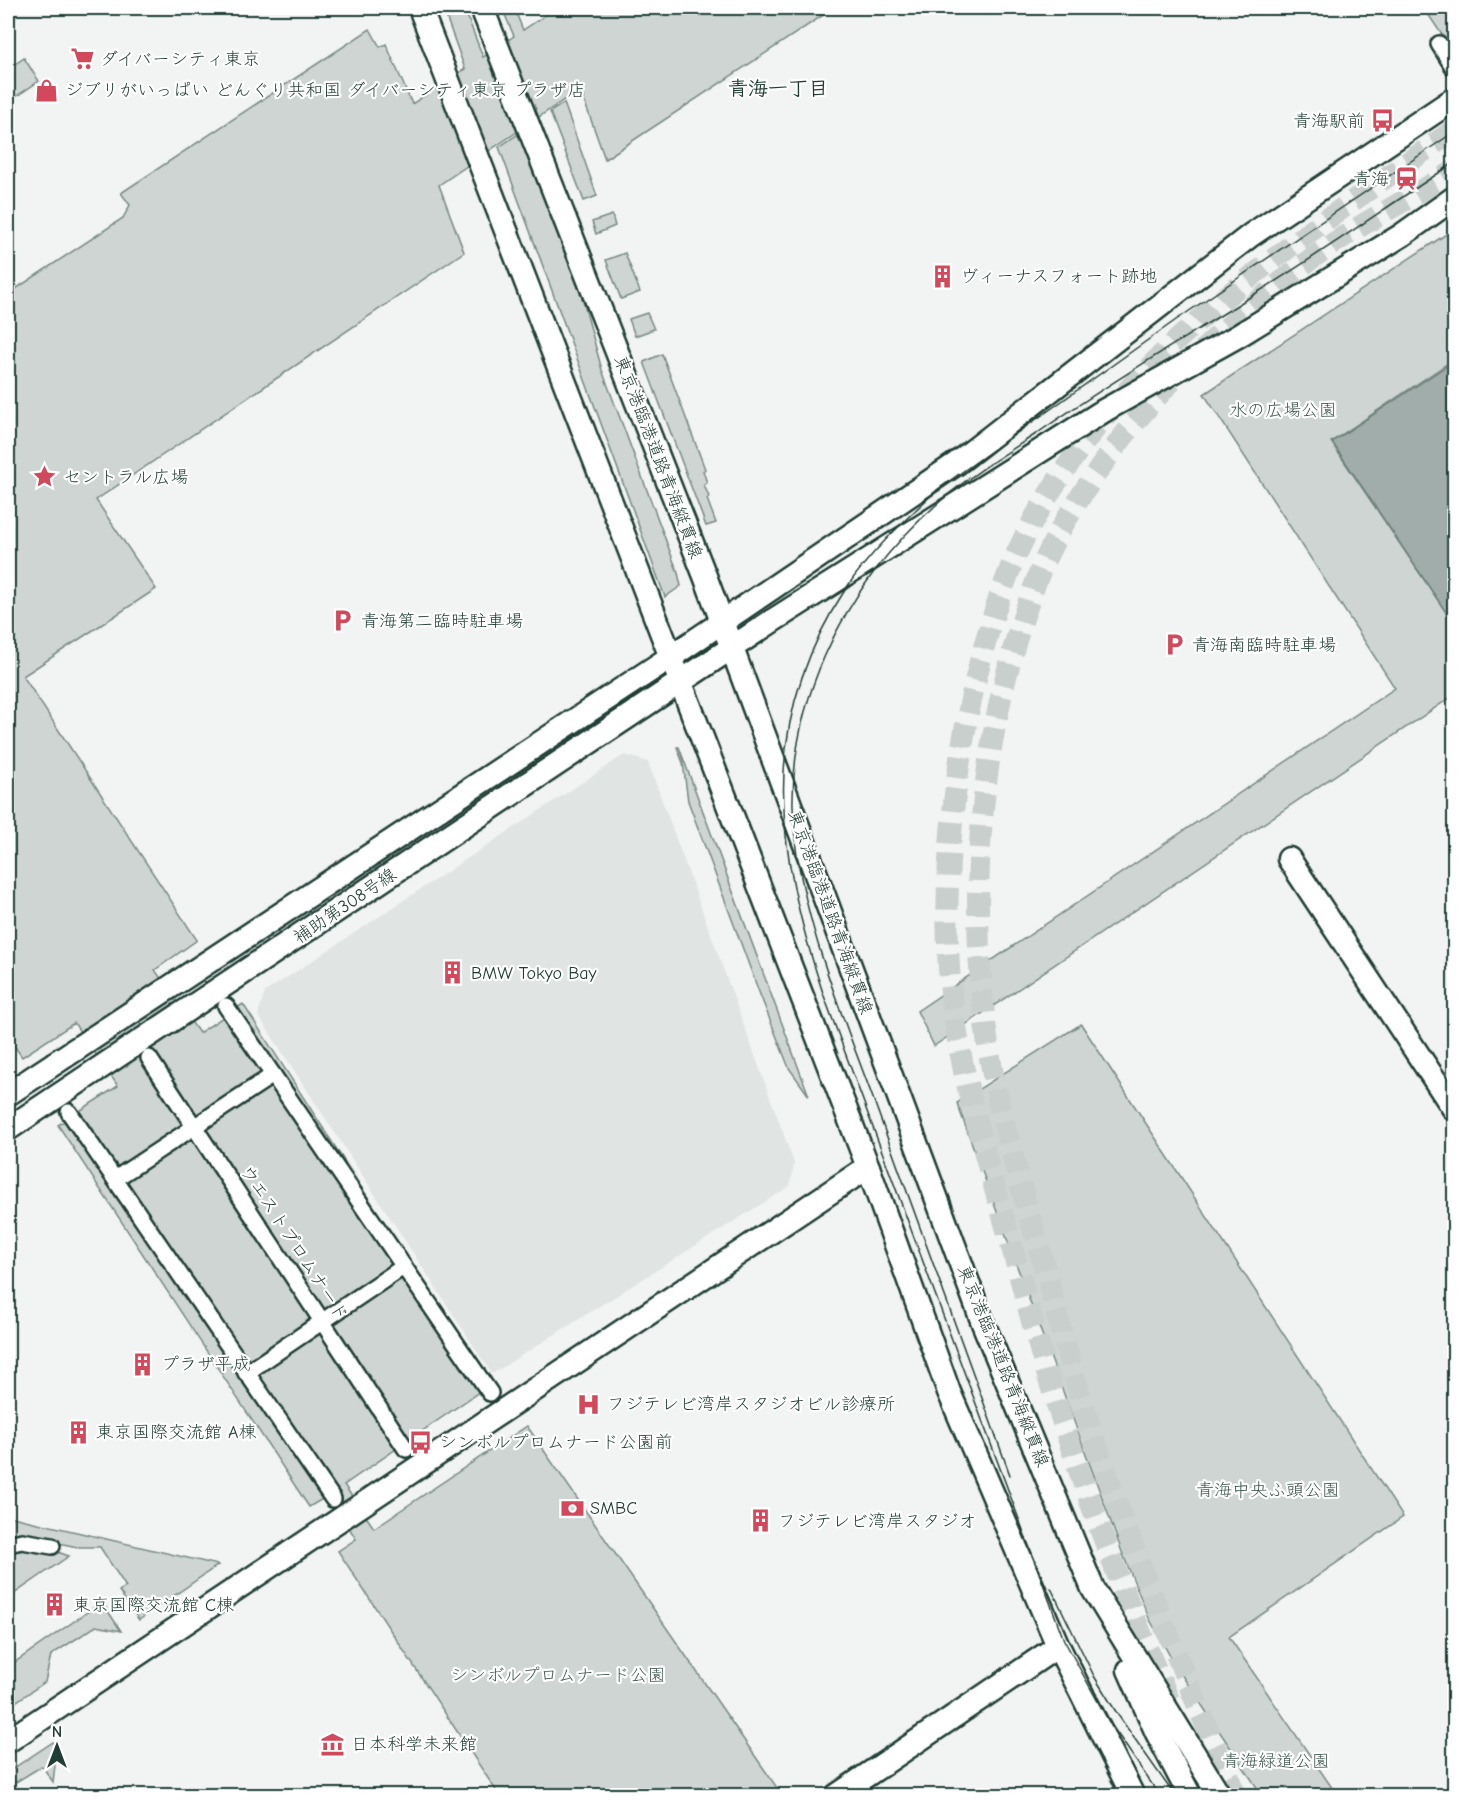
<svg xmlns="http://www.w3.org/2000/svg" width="1462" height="1803" font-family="'Comic Neue','Klee One',sans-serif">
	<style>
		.built { fill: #e0e4e3 }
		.green { fill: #ced5d3; stroke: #768984; stroke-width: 1.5 }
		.water { fill: #a1adaa; stroke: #6d807b; stroke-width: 1.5 }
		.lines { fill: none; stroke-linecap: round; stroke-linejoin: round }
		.secondary-tunnel { stroke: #c8cfcd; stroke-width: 22; stroke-dasharray: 22 11; stroke-linecap: butt }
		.street-casing { stroke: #1f3d34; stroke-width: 20 }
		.secondary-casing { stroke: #1f3d34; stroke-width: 27 }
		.street { stroke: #fff; stroke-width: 15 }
		.secondary { stroke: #fff; stroke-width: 22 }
		.tram { stroke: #1f3d34; stroke-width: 1.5 }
		.labels { text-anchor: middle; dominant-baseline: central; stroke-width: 4.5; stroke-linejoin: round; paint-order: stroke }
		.poi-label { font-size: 18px; fill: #1f3d34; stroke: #fff; text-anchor: start }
		.park-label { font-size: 18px; fill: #425b54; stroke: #fff }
		.street-label { font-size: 18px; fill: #1f3d34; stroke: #fff }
		.neighbourhood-label { font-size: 20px; font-weight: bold; fill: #1f3d34; stroke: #fff }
	</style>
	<rect width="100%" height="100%" fill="#f2f3f3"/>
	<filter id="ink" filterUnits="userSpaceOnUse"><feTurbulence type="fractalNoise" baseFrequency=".0167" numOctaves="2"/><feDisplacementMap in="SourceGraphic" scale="12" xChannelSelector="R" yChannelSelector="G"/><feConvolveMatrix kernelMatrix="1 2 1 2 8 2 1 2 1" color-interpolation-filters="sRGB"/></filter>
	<g filter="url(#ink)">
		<path class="built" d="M624,755L648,762L794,1163L790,1186L492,1374L258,1015L265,992Z"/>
		<g class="green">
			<path d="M443,8H464L483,57L514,36L502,8H514L523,30L547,14L545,8H834L605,159L580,89L439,185L464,252L96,500L156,589L23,676L197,940L155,970L199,1033L243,1004L489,1385L344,1485L374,1528L527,1426L782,1795H499L338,1551L356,1539L329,1495L309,1507L58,1125L118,1086L74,1023L22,1057L8,1037V294L123,218L130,205L121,193L370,29L380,47L386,44L412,104L465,69Z"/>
			<path d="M1424,8H1454V53Z"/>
			<path d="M24,58L39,81L8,102V69Z"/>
			<path d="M564,103L597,196L584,201L550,112Z"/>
			<path d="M520,133L579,286L602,370L678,573L681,586L665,597L499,147Z"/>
			<path d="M612,215L615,226L596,234L592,222Z"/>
			<path d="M1454,229V359L1331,442L1454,624V695L934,1046L917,1011L1395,688L1204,394Z"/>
			<path d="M625,253L640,292L621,299L606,260Z"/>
			<path d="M647,313L654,329L635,336L629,319Z"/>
			<path d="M662,354L705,469L703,471L707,483L704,485L709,497L707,499L716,523L706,526L644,362Z"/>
			<path d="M677,747H679L809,1096L789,1068L759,992L688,801L683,763Z"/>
			<path d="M1081,1024L1403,1517L1229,1637L1337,1795H1262L1175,1665L1149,1618L1122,1552L957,1103Z"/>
			<path d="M8,1516L218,1565L139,1620L119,1591L126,1587L100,1547H77L36,1538L8,1541Z"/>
			<path d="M8,1548H46L69,1556L8,1598Z"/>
			<path d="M102,1602L121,1631L96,1626L51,1655L45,1682L8,1707V1667Z"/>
			<path d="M53,1742L57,1748L53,1782L42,1766L8,1787V1772Z"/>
		</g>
		<path class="water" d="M1454,361V624L1332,442Z"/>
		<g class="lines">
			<g class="secondary-tunnel">
				<path d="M1169,1700C1126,1601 1087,1498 1054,1395C1037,1343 1024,1290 1009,1237C985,1154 958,1069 950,981C939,852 963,682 1013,562C1027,529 1046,497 1066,468C1164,324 1315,228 1454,130"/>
				<path d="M1236,1796C1180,1664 1123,1532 1080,1395C1067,1354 1056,1311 1045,1269C1025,1197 1001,1126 989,1052C965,894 980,723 1039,574C1057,529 1087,485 1116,446C1170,375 1239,313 1311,259C1356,226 1407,200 1454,171"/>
			</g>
			<defs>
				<g id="street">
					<path d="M1439,44L1454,68"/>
					<path d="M226,1006L490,1393"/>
					<path d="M149,1058L406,1449"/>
					<path d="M69,1112L333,1499"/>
					<path d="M115,1179L273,1075"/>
					<path d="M246,1373L403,1267"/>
					<path d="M8,1544L22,1541L52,1546"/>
				</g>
				<g id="secondary">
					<path d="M420,8L868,1167L949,1392L1058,1646L1133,1796"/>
					<path d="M482,8L705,576L983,1323L1093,1589L1220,1796"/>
					<path d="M1289,859L1454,1109"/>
					<path d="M8,1094L672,656L957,463L1251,235L1454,99"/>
					<path d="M8,1129L772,621L1105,410L1238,336L1402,235L1454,198"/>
					<path d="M1129,1670L1157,1733L1190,1796"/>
					<path d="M8,1741L868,1167"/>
					<path d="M836,1796L1058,1646"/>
				</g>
			</defs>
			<use href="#street" class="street-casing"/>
			<use href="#secondary" class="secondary-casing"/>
			<use href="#street" class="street"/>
			<use href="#secondary" class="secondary"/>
			<g class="tram">
				<path d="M1010,1475C966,1354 922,1233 878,1112C847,1026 809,939 796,848C778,714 842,585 943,499C972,474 1007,453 1039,432C1110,382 1185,338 1258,292C1325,251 1389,205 1454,163"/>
				<path d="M1051,1588L1094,1676L1118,1715L1175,1796"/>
				<path d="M1160,1796L1108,1720L1064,1640L824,996C776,852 757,724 845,590C870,552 905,520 938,489L1176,320L1454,132"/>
			</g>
		</g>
	</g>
	<defs>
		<symbol id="supermarket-bare" viewBox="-9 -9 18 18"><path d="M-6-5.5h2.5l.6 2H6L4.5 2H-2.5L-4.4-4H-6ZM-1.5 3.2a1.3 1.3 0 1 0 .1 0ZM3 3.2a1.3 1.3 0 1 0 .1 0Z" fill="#d1495b" stroke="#fff" stroke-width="2.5" paint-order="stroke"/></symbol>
		<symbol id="shop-bare" viewBox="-9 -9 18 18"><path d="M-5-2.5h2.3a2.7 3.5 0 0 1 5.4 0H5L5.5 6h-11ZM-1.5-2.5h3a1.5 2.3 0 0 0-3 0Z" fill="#d1495b" stroke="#fff" stroke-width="2.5" paint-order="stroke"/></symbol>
		<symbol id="bus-bare" viewBox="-9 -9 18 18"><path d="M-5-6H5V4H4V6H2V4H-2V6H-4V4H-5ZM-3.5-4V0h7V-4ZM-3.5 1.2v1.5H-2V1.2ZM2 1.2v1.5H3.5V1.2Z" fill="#d1495b" stroke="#fff" stroke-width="2.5" paint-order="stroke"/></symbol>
		<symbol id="station-bare" viewBox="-9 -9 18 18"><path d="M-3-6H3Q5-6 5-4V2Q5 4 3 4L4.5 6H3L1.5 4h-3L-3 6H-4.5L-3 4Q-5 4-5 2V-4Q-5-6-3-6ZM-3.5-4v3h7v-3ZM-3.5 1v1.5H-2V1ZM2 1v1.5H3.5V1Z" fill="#d1495b" stroke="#fff" stroke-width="2.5" paint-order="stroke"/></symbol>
		<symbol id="building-bare" viewBox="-9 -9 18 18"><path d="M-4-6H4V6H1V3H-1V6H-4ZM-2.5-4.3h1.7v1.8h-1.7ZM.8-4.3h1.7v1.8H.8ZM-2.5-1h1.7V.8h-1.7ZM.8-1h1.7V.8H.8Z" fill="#d1495b" stroke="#fff" stroke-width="2.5" paint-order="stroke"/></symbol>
		<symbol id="sight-bare" viewBox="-9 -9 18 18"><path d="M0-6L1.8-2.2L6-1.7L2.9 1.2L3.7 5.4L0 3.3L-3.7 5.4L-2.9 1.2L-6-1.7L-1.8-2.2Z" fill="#d1495b" stroke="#fff" stroke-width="2.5" paint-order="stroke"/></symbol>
		<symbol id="parking-bare" viewBox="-9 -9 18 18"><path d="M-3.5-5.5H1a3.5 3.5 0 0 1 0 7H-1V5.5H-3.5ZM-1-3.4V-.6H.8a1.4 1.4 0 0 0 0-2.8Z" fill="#d1495b" stroke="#fff" stroke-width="2.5" paint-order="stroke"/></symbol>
		<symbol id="hospital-bare" viewBox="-9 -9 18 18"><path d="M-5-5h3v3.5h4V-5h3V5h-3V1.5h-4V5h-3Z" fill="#d1495b" stroke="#fff" stroke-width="2.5" paint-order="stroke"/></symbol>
		<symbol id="bank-bare" viewBox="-9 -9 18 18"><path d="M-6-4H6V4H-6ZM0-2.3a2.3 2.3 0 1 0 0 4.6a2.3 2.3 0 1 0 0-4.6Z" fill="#d1495b" stroke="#fff" stroke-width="2.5" paint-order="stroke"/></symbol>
		<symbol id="museum-bare" viewBox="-9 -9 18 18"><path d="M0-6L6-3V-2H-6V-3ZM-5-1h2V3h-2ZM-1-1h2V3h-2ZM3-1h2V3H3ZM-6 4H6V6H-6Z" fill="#d1495b" stroke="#fff" stroke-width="2.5" paint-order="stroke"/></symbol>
	</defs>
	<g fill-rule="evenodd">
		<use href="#supermarket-bare" x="66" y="42" width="33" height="33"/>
		<use href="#shop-bare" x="30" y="74" width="33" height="33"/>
		<use href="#bus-bare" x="1366" y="104" width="33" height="33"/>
		<use href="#station-bare" x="1390" y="162" width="33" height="33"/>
		<use href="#building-bare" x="926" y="260" width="33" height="33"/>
		<use href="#sight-bare" x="28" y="460" width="33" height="33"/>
		<use href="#parking-bare" x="326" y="604" width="33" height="33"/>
		<use href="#parking-bare" x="1158" y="628" width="33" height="33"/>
		<use href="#building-bare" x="436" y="956" width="33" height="33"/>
		<use href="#building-bare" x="126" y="1348" width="33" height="33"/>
		<use href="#hospital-bare" x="572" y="1388" width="33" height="33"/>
		<use href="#building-bare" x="62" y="1416" width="33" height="33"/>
		<use href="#bus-bare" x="404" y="1426" width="33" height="33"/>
		<use href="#bank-bare" x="556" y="1492" width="33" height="33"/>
		<use href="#building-bare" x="744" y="1504" width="33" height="33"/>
		<use href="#building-bare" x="38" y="1588" width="33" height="33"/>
		<use href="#museum-bare" x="316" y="1728" width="33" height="33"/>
	</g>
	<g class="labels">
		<g class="poi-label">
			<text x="100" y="59">ダイバーシティ東京</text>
			<text x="65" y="90">ジブリがいっぱい どんぐり共和国 ダイバーシティ東京 プラザ店</text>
			<text x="1365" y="121" text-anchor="end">青海駅前</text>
			<text x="1389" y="179" text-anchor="end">青海</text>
			<text x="960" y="276">ヴィーナスフォート跡地</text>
			<text x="63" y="477">セントラル広場</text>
			<text x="361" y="621">青海第二臨時駐車場</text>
			<text x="1192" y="645">青海南臨時駐車場</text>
			<text x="471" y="973">BMW Tokyo Bay</text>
			<text x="161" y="1364">プラザ平成</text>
			<text x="607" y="1404">フジテレビ湾岸スタジオビル診療所</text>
			<text x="96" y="1432">東京国際交流館 A棟</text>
			<text x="439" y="1442">シンボルプロムナード公園前</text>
			<text x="590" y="1508">SMBC</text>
			<text x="778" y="1521">フジテレビ湾岸スタジオ</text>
			<text x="73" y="1605">東京国際交流館 C棟</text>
			<text x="351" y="1744">日本科学未来館</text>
		</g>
		<g class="park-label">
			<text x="1283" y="410">水の広場公園</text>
			<text x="1268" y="1490">青海中央ふ頭公園</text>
			<text x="558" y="1675">シンボルプロムナード公園</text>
			<text x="1276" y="1761">青海緑道公園</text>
		</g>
		<g class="street-label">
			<text transform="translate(658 457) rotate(69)">東京港臨港道路青海縦貫線</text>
			<text transform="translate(345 906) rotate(-34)">補助第308号線</text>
			<text transform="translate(830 912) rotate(70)">東京港臨港道路青海縦貫線</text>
			<text transform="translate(294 1243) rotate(57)">ウエストプロムナード</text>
			<text transform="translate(1003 1366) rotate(68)">東京港臨港道路青海縦貫線</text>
		</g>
		<g class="neighbourhood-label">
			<text x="778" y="88">青海一丁目</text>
		</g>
	</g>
	<rect width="1462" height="1803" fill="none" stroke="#fff" stroke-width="30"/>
	<rect x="15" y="15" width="1432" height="1773" fill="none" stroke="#1f3d34" stroke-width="2" filter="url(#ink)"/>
	<g transform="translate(57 1746)" stroke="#ffffff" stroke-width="4.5" paint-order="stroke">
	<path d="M0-4.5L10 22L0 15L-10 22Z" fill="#1f3d34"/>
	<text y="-9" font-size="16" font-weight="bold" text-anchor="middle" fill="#1f3d34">N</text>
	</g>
</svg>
